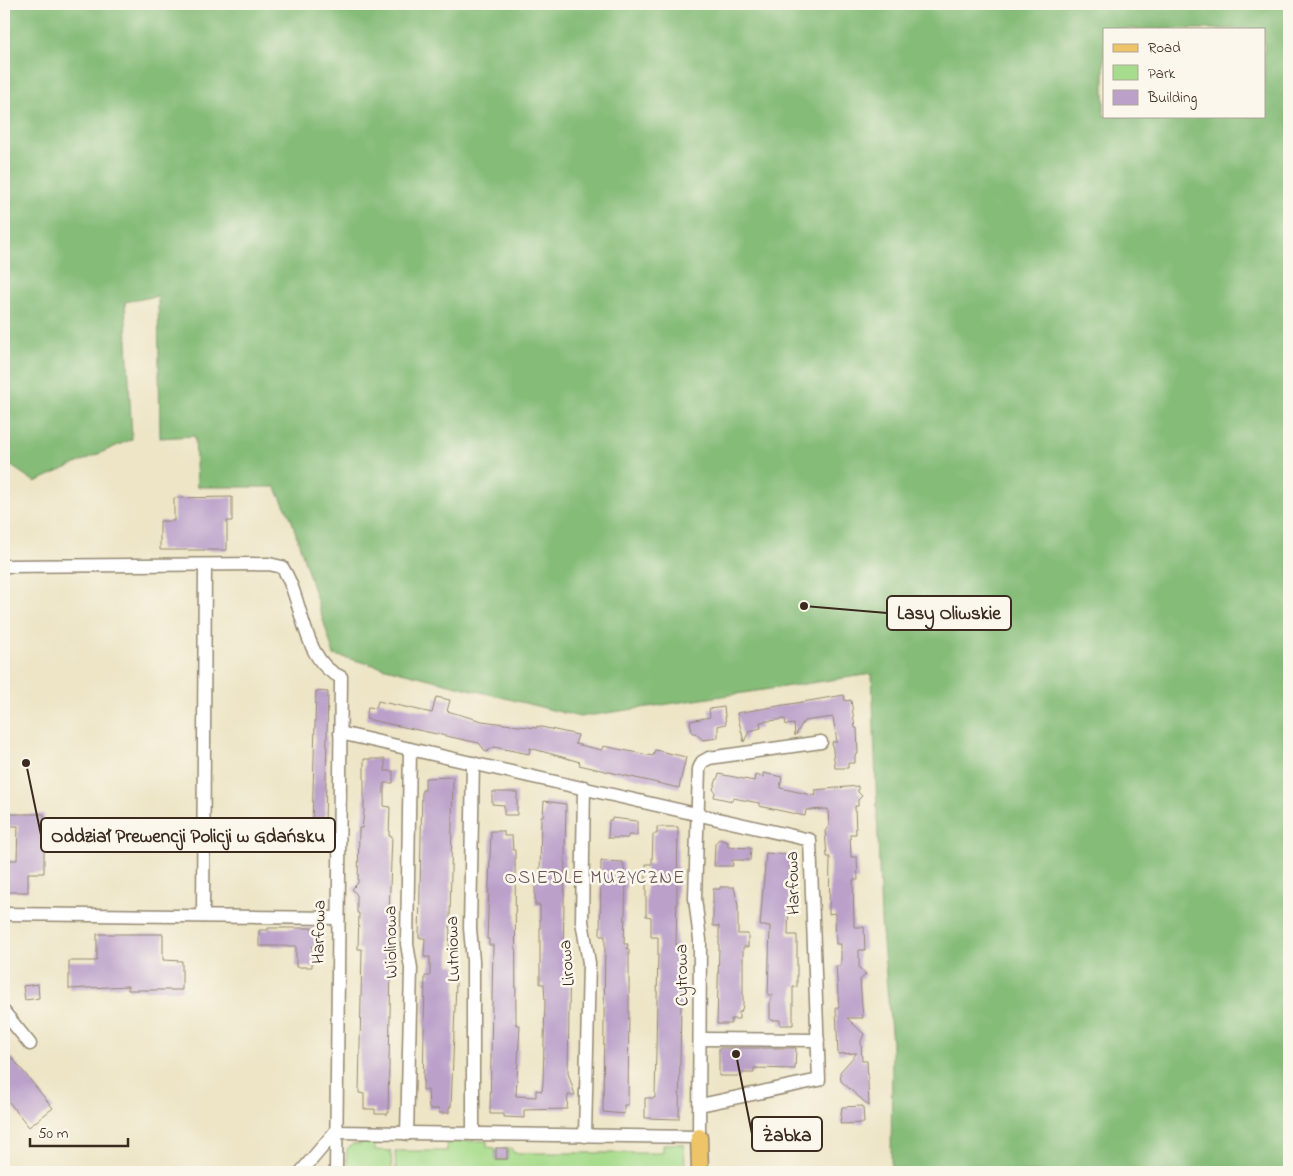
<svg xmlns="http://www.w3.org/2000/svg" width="1293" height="1176" font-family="'Indie Flower',sans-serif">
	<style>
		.green { fill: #a7dc8c; stroke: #718355 }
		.forest { fill: #85bc78; stroke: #60734b; fill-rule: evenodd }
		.building { fill: #bba1ca }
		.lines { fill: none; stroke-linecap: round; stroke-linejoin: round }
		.minor-casing { stroke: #948872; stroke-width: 15 }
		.major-casing { stroke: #948872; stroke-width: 19 }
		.minor { stroke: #fff; stroke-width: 12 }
		.major { stroke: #eec469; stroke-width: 16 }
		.labels { text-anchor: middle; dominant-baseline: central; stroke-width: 5; stroke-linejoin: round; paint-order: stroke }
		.street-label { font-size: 18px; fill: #3b2a1e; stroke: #fbf7ec }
		.neighbourhood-label { font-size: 19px; letter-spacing: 1px; fill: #68545a; stroke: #fbf7ec }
		.leader { fill: none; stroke: #3b2a1e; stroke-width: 2 }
		.callout-dot { fill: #3b2a1e; stroke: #fbf7ec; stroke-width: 2 }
		.callout { fill: #fbf7ec; stroke: #3b2a1e; stroke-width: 2 }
		.callout-label { font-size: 19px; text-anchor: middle; font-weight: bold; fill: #3b2a1e }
	</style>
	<rect width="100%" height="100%" fill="#fbf7ec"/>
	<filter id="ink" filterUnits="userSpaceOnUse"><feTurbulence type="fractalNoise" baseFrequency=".02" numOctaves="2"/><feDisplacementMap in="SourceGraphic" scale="10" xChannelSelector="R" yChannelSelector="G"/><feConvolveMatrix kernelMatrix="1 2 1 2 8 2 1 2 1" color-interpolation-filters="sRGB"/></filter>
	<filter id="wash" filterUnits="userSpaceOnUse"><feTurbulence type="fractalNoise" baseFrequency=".0096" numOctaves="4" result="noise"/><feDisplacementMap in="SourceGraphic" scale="20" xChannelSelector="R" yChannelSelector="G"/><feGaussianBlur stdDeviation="1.12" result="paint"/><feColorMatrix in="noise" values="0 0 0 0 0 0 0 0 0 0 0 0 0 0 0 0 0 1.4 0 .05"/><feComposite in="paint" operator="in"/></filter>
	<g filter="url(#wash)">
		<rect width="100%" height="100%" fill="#ede5c6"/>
		<g class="green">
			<path d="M361,1141H375V1150L391,1151L392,1172H352C345,1167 347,1157 347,1149L353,1144H361Z"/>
			<path d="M447,1141H487V1147L495,1148L496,1160H507L508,1148H511L514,1153H663V1144H684L685,1167L682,1172H396L395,1151H447Z"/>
		</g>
		<path class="forest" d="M4,4H1289V1172H891L892,1043L881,921L872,674L580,717L334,655L291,518L275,487H197L195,436L160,438L158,296L125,302L132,439L35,482L4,461ZM1104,29H1264V116H1104Z"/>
		<g id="blocks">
			<g class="building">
				<path d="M232,497V521H227V550H160V521H174V498Z"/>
				<path d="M316,691L328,692L325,824H312Z"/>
				<path d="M844,695L845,701L851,700L855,728H857L858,754L855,755V763H848V768H835L832,742H837L833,717L804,721L795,736L794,724L786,725L785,719L760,722L761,728L749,731L744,742L737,713Z"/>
				<path d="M436,697L450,700L447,711L482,721L519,726L537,728V726L578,735L575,744L602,750L603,746L653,756L655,750L686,757L679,788L579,765L580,762L530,748L529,754L494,747L486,752L479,743L366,719L368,707L376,708L378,701L432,713Z"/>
				<path d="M724,707L726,724L718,726V738L703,740L695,733H692L690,721L710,717L709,709Z"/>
				<path d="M364,759H385V771H393V783H384V806L390,807L389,836H392L387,964H391L388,1114H375V1109H364V1094L359,1093L362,949H358L359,913H357V895L352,889L358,883L359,828H362L364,812Z"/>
				<path d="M763,773L782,777L780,788L816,796L815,790L858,786V792L862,796L858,800V806H855L856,834H850L851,857H857L858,880H853L854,927H864L865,950H859V968L866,974L860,980L863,1018H847L864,1034L861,1041L862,1061H867L869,1106L841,1081L840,1072L857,1053L838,1054L836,1008H839L836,966H841V944H836L835,913L829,914L830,857H827L825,831L829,826L828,809L806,810L805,816L759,806V803L733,798L732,801L714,797L715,792L713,789L719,774L754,781L755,775L763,777Z"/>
				<path d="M453,777L449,965H456V983L451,1107H449V1113H439V1109H429L428,1090H423L425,976H430V957H424L425,938H419L422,790H425V778Z"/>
				<path d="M492,792H517V815H504V805L492,804Z"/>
				<path d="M544,801L566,804L563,954H570L568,1073L575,1095H568L567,1109L524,1110V1118L504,1117V1114H490L493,945H489V939H487L491,831H504V836H512L513,850H515L516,1025H520L516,1096L536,1097V1090L542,1091L543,1084L545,1001L544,984H540V905H535V875H540L541,816H543Z"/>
				<path d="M4,814H44V873H28V892H4V860H17L18,826H4Z"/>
				<path d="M612,818L637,821V835H628V838H608L609,820H612Z"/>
				<path d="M657,827H678L676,945H682L679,1119L645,1118V1098H655L658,952V937H651V917L646,916V864H652L653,834H657Z"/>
				<path d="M719,839L728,842V847L751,848L750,860H732L733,866H714L715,844Z"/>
				<path d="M766,853L790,855L788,935H797V987H793V1025H780V1020H770V1002L773,995H768L770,926H760Z"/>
				<path d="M601,861L623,862L626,881L624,944H628L627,949H629V1003L628,1105H624V1114L603,1112L605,936H600Z"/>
				<path d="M720,887H734L738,906V934H748V947H743V1006L741,1012H739V1019H731V1024H717L719,946V926H713V889H720Z"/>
				<path d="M268,928H318V946H312V967H296V946H259V930H268Z"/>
				<path d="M97,934H163V960L182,961V990H128V986L69,989V961H97Z"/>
				<path d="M38,984L39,998L25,1000L23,986Z"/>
				<path d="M4,1048L53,1108L29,1127L4,1096Z"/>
				<path d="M719,1048H796L795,1069L754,1068V1073H742V1076H719Z"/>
				<path d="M863,1106L864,1123L840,1124L842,1107Z"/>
				<rect x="496" y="1148" width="11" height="11"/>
			</g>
		</g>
	</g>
	<g filter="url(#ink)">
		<use href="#blocks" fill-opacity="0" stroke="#948872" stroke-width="1"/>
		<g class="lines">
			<defs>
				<g id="minor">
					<path d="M4,566L269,564L282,567C304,600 302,662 341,677L336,1172"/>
					<path d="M340,733L810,840L819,1080L700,1105"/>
					<path d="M473,763L470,928L473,961V1134"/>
					<path d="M584,787L582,921L589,963L585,1136"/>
					<path d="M4,914L338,918"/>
					<path d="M203,916L205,565"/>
					<path d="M4,1012L30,1044"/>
					<path d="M701,1039L818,1040"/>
					<path d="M335,1132L699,1137L700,940L695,898L699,769L702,762L709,758L821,742"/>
					<path d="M407,1134L411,968L407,944L410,749"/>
					<path d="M301,1172L335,1132"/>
				</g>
				<path id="major" d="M699,1137L700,1172"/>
			</defs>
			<use href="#minor" class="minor-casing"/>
			<use href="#major" class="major-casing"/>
			<use href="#minor" class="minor"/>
			<use href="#major" class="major"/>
		</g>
	</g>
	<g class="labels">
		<g class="street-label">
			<text transform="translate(794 883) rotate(-92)">Harfowa</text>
			<text transform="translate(320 932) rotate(-89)">Harfowa</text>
			<text transform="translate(392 942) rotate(-91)">Wiolinowa</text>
			<text transform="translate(454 949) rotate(-92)">Lutniowa</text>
			<text transform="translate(568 963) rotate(-95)">Lirowa</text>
			<text transform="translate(683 975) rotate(-91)">Cytrowa</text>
		</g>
		<g class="neighbourhood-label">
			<text x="595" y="878">OSIEDLE MUZYCZNE</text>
		</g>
	</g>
	<path class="leader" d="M804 606L887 613M26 763L41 835M736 1054L752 1134"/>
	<g class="callout-dot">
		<circle cx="804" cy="606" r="5"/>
		<circle cx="26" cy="763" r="5"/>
		<circle cx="736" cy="1054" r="5"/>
	</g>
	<g class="callout">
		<rect x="887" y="596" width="124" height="34" rx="5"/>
		<rect x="41" y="818" width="294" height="34" rx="5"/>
		<rect x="752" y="1117" width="70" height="34" rx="5"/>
	</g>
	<g class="callout-label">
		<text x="949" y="619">Lasy Oliwskie</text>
		<text x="188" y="842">Oddział Prewencji Policji w Gdańsku</text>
		<text x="787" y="1141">Żabka</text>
	</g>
	<rect width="1293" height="1176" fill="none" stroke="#fbf7ec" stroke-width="20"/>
	<rect x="1103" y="28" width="162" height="90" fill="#fbf7ec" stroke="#aea59a"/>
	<rect x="1113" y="44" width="25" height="8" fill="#eec469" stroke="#aea59a"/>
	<text x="1148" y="52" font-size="15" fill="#3b2a1e">Road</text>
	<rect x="1113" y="65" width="25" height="15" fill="#a7dc8c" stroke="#aea59a"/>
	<text x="1148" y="78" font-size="15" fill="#3b2a1e">Park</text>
	<rect x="1113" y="90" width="25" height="15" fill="#bba1ca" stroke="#aea59a"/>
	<text x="1148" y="102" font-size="15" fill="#3b2a1e">Building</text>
	<path d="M30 1138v8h98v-8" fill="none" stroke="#3b2a1e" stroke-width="2.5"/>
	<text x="38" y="1138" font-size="15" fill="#3b2a1e" stroke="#fbf7ec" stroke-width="4" paint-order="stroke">50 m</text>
</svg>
